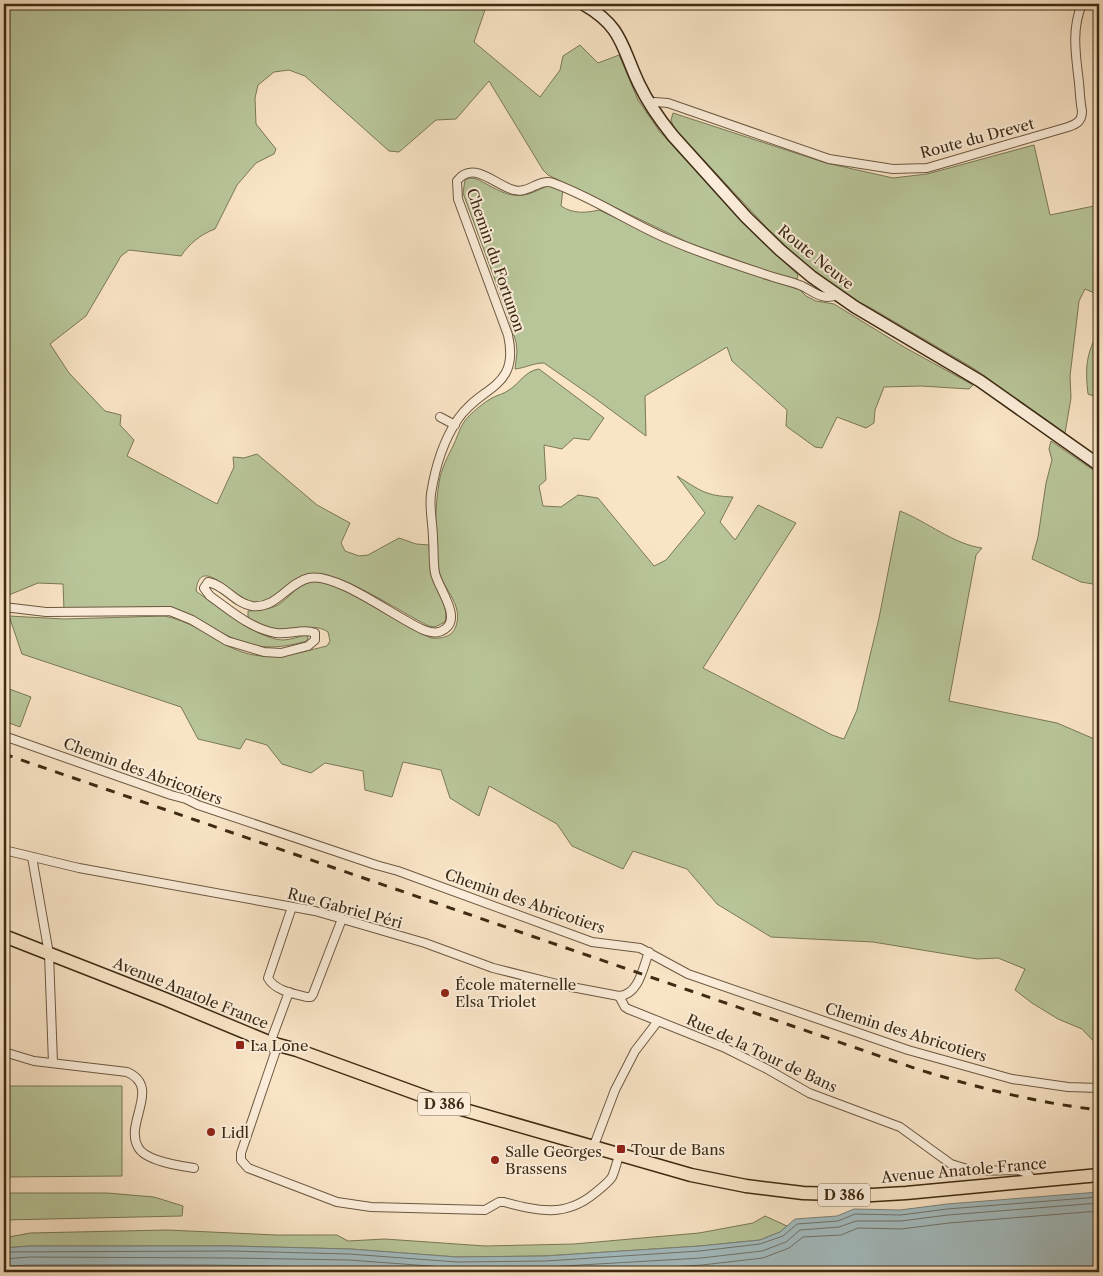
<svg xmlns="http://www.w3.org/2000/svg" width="1103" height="1276" font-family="'Libre Caslon Text',serif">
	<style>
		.green { fill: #b8c599; stroke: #7a7856 }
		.water { fill: #a3bcc0; stroke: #7a827a }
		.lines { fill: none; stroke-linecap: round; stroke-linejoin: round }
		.shore { stroke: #707369; stroke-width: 1 }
		.street-casing { stroke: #6c583f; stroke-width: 10 }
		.secondary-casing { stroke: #3d2a12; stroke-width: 14 }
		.primary-casing { stroke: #3d2a12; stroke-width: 15 }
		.street { stroke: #fbedda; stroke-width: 8 }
		.secondary { stroke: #fbedda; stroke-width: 11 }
		.primary { stroke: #f9e4c6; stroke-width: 12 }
		.rail { stroke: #3d2a12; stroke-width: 3; stroke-dasharray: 9 9; stroke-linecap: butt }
		.poi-dot { fill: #8f2418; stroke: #fbedda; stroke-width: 2 }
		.labels { text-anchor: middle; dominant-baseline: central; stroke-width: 4; stroke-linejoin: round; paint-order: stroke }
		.shield { fill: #fbedda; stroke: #76644e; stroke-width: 1 }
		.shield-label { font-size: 14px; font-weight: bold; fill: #3d2a12 }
		.street-label { font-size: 15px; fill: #3d2a12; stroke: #fbedda }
		.poi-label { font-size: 15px; fill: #3d2a12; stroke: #fbedda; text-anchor: start }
	</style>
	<rect width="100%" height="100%" fill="#f9e4c6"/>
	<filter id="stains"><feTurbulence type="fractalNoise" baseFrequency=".004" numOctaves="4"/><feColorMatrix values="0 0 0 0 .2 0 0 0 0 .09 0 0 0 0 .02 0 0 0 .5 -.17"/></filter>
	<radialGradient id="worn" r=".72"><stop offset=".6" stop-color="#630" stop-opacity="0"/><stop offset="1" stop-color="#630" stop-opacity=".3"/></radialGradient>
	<g class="green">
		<path d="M4,4H487L474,42L540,97L560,70L563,56L580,45L598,63L619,55L638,100L660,132L754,234L798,275L797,279L781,276L687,242L548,175L543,170L489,81L456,119L436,120L399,152L389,151L305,76L289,70L274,72L258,85L255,98L256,124L276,149L274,154L256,163L237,185L215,229C201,234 189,244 181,256L129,250L121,256L86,316L50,344L69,373L105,411L121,415L120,425L134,440L127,456L217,504L234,467L233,457L244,458L257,454L317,505L350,523L341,543L345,551L359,556L368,555L399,538L416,544L429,545C430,556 430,567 432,577C437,593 449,605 445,622L435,627L429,626C403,614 336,568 311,574C288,578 275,607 250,602C233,598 200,553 196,591C215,605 258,639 282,640C290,640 298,637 305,635L308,637L307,641C268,652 247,648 212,627C199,619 187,612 171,608C158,606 143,607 129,608C108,608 86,609 64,610L63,584L38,583L4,597Z"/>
		<path d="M673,113L826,163L893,178L927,174L1034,145L1050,215L1099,205V295L1085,289L1079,301L1070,376L1071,398L1065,433L973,368L871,308L843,294L809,268L768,229L674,128L671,120Z"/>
		<path d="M470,178C478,178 484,183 492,187C516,200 525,197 549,185L563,189L561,206C573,214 586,213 599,210L685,251L800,290L806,296L816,301L834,304L904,347L973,385L969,389L921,386L884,387L875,410L874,423L866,428L837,417L822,448L815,447L786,426L787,410L732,361L727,347L645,396L646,436L596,399L544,363C533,363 525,368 515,369L517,352L516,342L505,307L463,193L465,180Z"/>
		<path d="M1099,330V398L1088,394C1085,366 1086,355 1099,330Z"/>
		<path d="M539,369L604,418L589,440L574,438L562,449L544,445L546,480L539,486L543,506L561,507L578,495L598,498L654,566L666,560L705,513L677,476C700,490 705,496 733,497L720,522L735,540L758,505L796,523L703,668L832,735L844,739L857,710L879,618L900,511C928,522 953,544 982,548L976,555L949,701L1057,723L1099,741V1047L1082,1029L1058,1019L1032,1003L1015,990L1025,969L998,958L977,959L873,942L771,937L717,904L687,869L633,851L623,869L572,846L557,824L489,786L479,816L450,798L441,770L403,762L392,797L365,790L363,771L325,763L311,773L282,764L267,745L246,739L240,749L198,739L181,707L22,654L9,616L64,619L164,616C188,620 208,635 230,647C264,664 293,654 327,646L330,641L328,632C315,623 301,630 286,630C271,631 260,625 248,618V611C258,610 268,610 278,605C289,598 296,586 309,582C333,575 406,627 431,638C441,639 453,637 456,626C464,603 440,587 438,566C434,541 435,507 439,483C441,469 448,456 454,444C458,435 461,424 468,417C475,410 483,403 492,398C497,395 504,394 509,390C520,383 525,371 539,369Z"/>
		<path d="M1051,441L1099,474V526L1094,575H1099V585L1081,582L1032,559L1038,537L1046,483L1052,460L1049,449Z"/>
		<path d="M4,687L31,697L20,727L4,721Z"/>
		<path d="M4,1086H122V1176L4,1177Z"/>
		<path d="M4,1193H107L154,1197L183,1206L182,1216L4,1220Z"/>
		<path d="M765,1216L787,1226L780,1232L760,1240L700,1246L545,1256L457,1257L350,1249L232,1246H29L4,1248V1238L30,1233L167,1230L276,1235H337L348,1241L385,1239L485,1246L574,1244L699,1233L753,1223Z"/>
	</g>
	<path class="water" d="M1099,1192V1272H4V1248L29,1246H232L350,1249L457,1257L545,1256L700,1246L760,1240L780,1232L795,1219L837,1216L854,1209L900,1210L947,1204Z"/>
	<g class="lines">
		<g class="shore">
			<path d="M4,1252L231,1251L349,1254L457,1262L546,1261L700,1251L760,1244L783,1236L797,1224L838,1221L855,1214L901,1215L947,1209L1099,1197"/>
			<path d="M4,1259L29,1257L231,1258L349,1260L457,1268L546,1267L701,1258L762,1251L786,1242L800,1230L839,1227L856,1221H901L948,1215L1099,1203"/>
			<path d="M4,1266L30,1265C155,1265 282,1263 407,1272"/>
			<path d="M588,1272L702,1265L763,1258L789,1248L803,1237L841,1235L858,1228L901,1229L949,1223L1099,1211"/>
		</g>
		<defs>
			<g id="street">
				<path d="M651,105L655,102L668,103L829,159L893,169L927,168L1068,127C1077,124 1082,121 1082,111C1080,101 1080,93 1079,83C1076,56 1071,30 1082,4"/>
				<path d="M440,417L455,425"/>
				<path d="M4,607L46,612L170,611L192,620L227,641L264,652L281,653L308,646L315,640V633C303,628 289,635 276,633C251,629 230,610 210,596L204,588L208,582C225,585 234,603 252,606C277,609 287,583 309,578C337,572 397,619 424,630C432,633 438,634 445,629C462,617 438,588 435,573C433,562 434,550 433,539C433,525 429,508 431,494C435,468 443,441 458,419C481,385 520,389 508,335L458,199L457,181C473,159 496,186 514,190C529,194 539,178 553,183C594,198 630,223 670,240C703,254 739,266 773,277C783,280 793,282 802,286C814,292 823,301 837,295"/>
				<path d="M4,736L171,795L186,799L198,805L376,865L398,871L592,942L640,948L688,974L908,1050L1012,1079L1068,1087L1099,1088"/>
				<path d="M4,850L79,868L315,911L425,943L493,968L561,985L619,996C639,995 643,967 649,952"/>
				<path d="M32,857L49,954L53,1063"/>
				<path d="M292,907L268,978C275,991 295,994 307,997H311L313,994L342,919"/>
				<path d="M289,992L273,1035L271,1043L275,1053L241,1153V1160L248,1168L337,1202L371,1207L485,1210L499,1202H504C538,1211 565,1218 595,1193C601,1188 608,1183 612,1177C615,1170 617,1162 619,1155"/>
				<path d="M619,996L625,1007L628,1009L723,1047L767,1069L809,1093L900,1127L951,1164L974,1171L1018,1170L1027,1173L1033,1181"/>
				<path d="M4,1052L34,1061L127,1072C162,1087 124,1123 138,1147C145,1161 180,1166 194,1168"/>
				<path d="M593,1148L615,1090L635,1051L658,1021"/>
			</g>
			<path id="secondary" d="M583,4C623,27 621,46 639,84C648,103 660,120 673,136L746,217L780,250L812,277L855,307L980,381L1099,465"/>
			<path id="primary" d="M4,936L165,999L271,1043L297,1050L451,1106L691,1175L746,1186L803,1193L872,1195L906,1193L1099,1175"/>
		</defs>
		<use href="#street" class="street-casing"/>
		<use href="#secondary" class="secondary-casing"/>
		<use href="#primary" class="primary-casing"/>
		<use href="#street" class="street"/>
		<use href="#secondary" class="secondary"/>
		<use href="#primary" class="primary"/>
		<path class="rail" d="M4,754L920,1070C979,1088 1038,1103 1099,1110"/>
	</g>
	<g class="poi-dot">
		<circle cx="445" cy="993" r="5"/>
		<rect x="235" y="1040" width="10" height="10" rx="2.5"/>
		<circle cx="211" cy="1132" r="5"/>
		<rect x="616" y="1144" width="10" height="10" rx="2.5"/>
		<circle cx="495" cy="1160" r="5"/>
	</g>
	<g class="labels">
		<g class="shield">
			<rect x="418" y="1092.5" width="52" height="23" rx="4"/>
			<rect x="818" y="1183.5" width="52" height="23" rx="4"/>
		</g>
		<g class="shield-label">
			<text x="444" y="1104">D 386</text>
			<text x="844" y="1195">D 386</text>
		</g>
		<g class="street-label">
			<text transform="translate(977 138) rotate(-15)">Route du Drevet</text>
			<text transform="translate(816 257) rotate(39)">Route Neuve</text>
			<text transform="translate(496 260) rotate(71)">Chemin du Fortunon</text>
			<text transform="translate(143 771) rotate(20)">Chemin des Abricotiers</text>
			<text transform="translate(525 901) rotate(19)">Chemin des Abricotiers</text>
			<text transform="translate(345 908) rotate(15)">Rue Gabriel Péri</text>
			<text transform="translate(191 993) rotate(22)">Avenue Anatole France</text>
			<text transform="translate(906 1032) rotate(17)">Chemin des Abricotiers</text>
			<text transform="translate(762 1053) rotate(25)">Rue de la Tour de Bans</text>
			<text transform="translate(964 1170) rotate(-5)">Avenue Anatole France</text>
		</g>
		<g class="poi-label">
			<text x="455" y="984">École maternelle<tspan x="455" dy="17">Elsa Triolet</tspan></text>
			<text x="250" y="1045">La Lone</text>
			<text x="221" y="1132">Lidl</text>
			<text x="631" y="1149">Tour de Bans</text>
			<text x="505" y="1151">Salle Georges<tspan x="505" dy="17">Brassens</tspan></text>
		</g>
	</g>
	<rect width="1103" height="1276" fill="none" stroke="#f9e4c6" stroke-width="20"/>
	<rect x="5" y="5" width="1093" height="1266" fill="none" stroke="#3d2a12" stroke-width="2.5"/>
	<rect x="10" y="10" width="1083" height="1256" fill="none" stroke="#3d2a12"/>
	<rect width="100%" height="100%" filter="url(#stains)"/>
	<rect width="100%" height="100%" fill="url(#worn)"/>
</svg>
